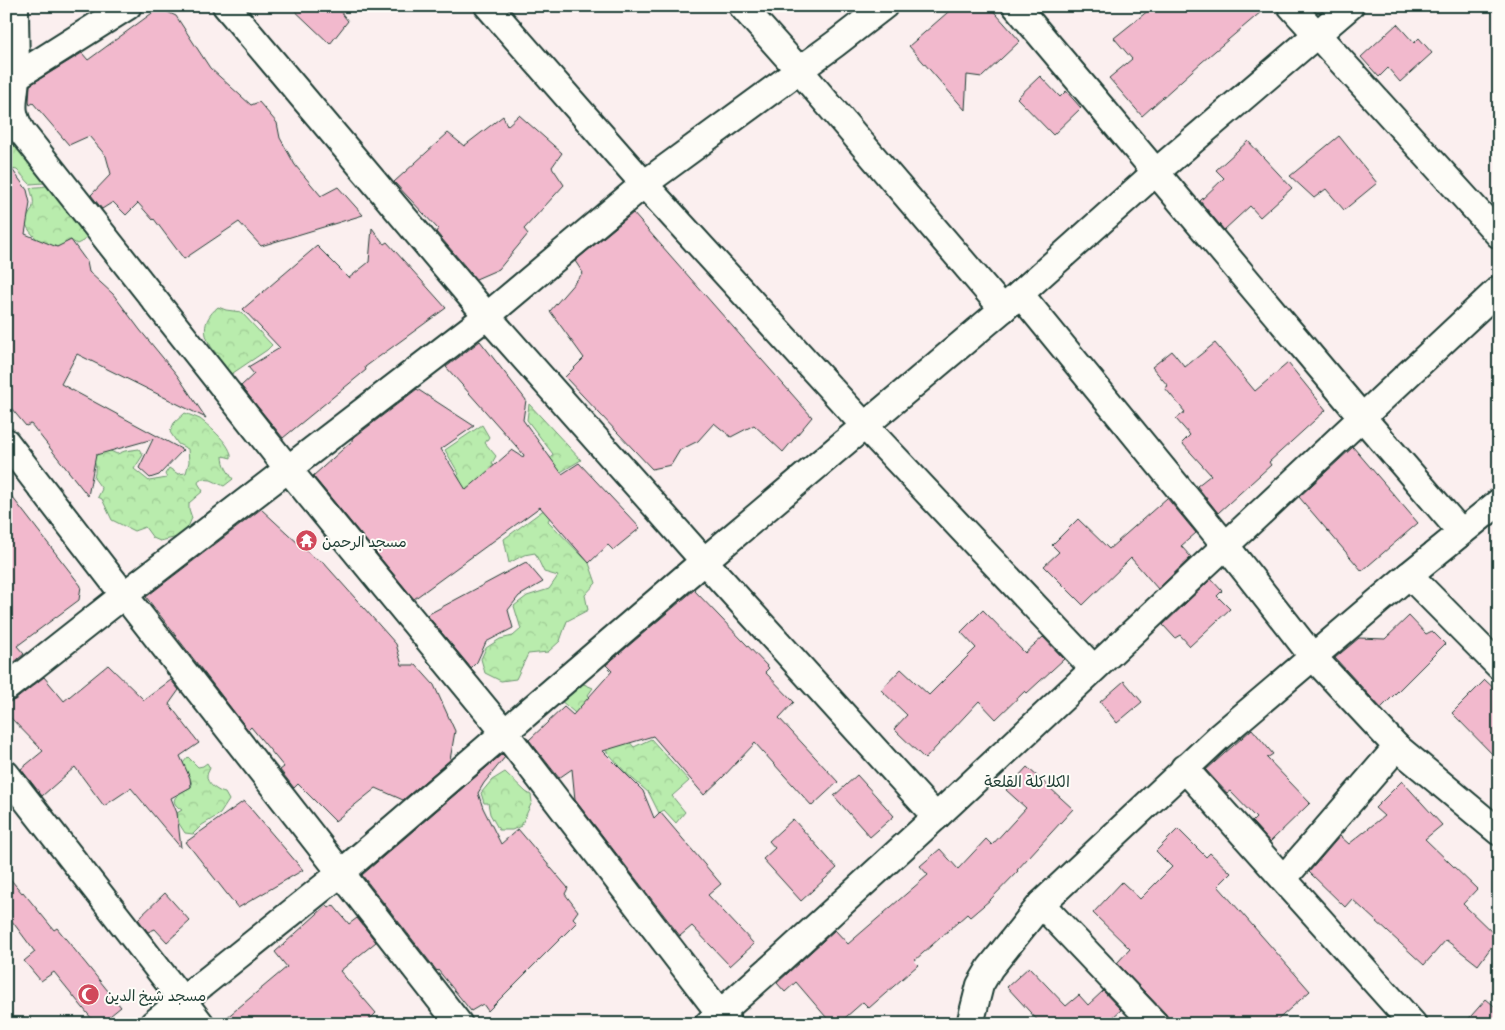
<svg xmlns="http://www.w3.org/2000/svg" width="1505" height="1030" font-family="'Patrick Hand','Playpen Sans Arabic',sans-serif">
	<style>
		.forest { fill: url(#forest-crowns); stroke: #6c9470 }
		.building { fill: #f2b9cd; stroke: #1f3d34 }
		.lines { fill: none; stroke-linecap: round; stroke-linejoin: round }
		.street-casing { stroke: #1f3d34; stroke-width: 30 }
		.street { stroke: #fdfcf7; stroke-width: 26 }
		.labels { text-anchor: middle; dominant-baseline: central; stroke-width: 4; stroke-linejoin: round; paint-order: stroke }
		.poi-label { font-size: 15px; fill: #1f3d34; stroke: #fdfcf7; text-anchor: start }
		.neighbourhood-label { font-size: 16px; fill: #1f3d34; stroke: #fdfcf7 }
	</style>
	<defs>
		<pattern id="forest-crowns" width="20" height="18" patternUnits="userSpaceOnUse" patternTransform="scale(1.25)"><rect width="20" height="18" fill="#b9ecad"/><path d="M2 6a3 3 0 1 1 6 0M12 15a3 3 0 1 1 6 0" fill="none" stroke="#9fcb95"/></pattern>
	</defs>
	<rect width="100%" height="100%" fill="#fbefef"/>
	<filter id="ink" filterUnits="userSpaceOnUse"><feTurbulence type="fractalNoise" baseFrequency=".02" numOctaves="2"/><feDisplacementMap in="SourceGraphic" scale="10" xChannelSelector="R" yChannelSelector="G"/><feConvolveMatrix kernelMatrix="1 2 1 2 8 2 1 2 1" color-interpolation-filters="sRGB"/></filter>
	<g filter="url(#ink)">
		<g class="forest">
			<path d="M6,121L53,179L44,183L30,184L17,170L6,168Z"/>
			<path d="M50,184L88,235L83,241L77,244L70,240C66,243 60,247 55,247C43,247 27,232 25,221C34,206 36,206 30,188C38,186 43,188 50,184Z"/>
			<path d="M218,307L226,310L241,312L272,345L267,350L230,375L214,363L216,353C202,337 201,321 218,307Z"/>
			<path d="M529,404L581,460L559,473L548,462L553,454L527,420Z"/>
			<path d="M185,413C190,415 195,417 200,419C209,426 233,446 231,458L223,456C223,465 228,472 233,479L224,486L211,480L200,479L198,483L203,491L189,503V509L192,518L188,527L187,535L160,541L153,538L145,527L134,531L112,520L102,499L98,497L102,489L94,478C98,463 92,453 86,440L117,454L125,451L139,449L143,455L134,469L149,481L167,478L165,474L169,468L178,474L186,473L189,462L188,449L178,444L170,432L174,423Z"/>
			<path d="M482,425L489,437L485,443L496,456L492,463L496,469L459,507L456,477L459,474L445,450Z"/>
			<path d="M545,509L551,515L548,521L589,563L596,583L585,595L588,610L567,621L560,641L548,652L528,654L516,679L501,681L485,673L481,659L486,648L500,639L513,636L521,629L514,606L527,596L549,589L558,576L544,572L535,553L524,555L509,563L504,539Z"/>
			<path d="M579,682L593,688L588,695L634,747L651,739L689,781L672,796L685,812L676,823L664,810L659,813L649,793L626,773L601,745L582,719L560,700Z"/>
			<path d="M188,757L198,767L203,766L207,763L210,768C209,771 207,773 207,776C206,783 218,792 225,793L229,800L220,814L202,825L193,834L185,833L178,822L177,813L182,810C164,799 182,792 191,787L192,784L183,763Z"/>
			<path d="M505,772L526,792L531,795L532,802L521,826L512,830H499L490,814L488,803H484L481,793L492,780Z"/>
		</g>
		<g class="building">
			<path d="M290,6H336L348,21L330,44Z"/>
			<path d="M955,6H989L1020,41L982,77L967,75L965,110L909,46Z"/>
			<path d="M1154,6H1268L1202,62L1142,116L1109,78L1132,59L1114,38Z"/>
			<path d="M159,8L176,16L210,68L251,105L259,102L277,123L280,138L295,165L321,196L338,187L363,215L261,246L239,222L184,259L154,219L153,220L138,203L126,215L113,202L102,209L91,195L111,174L106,156L89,136L69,145L33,103L30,105L29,102L30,85L82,53L88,60Z"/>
			<path d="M1397,24L1414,43L1419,38L1432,53L1400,82L1388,68L1379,77L1361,57Z"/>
			<path d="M1040,76L1060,97L1066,91L1081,108L1053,135L1017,98Z"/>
			<path d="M519,115L562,153L552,167L564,185L524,229L528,234L499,269L476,279L436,232L438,229L394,182L448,133L464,146L503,116L507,126Z"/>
			<path d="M1339,136L1377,183L1344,210L1326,189L1314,198L1290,176Z"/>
			<path d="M1248,141L1292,188L1260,217L1250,206L1224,230L1200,201L1224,178L1216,170Z"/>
			<path d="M6,161L27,190L30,203L25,234L57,247L71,240L87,262L89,272L113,294L140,330L177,375L206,418L77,354L61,384L183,450L159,475L150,478L139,468L153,439L96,455L88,496L31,424L26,426L6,402Z"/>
			<path d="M633,213L812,417L783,452L754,425L731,437L714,423L698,441L680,450L671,465L652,469L565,377L584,358L550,311L583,273L575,261Z"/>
			<path d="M372,228L384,244L387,242L446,308L365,367L366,370L283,438L241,386L254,374L248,367L280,348L243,309L317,246L349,278L369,262Z"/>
			<path d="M480,341L526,400L523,420L562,474L579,463L640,528L613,550L608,545L589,563L540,507L414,599L313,476L352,441V439L417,389L474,426L441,449L466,490L512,450L523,457L524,455L446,367Z"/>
			<path d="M1215,343L1255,391L1288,363L1326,410L1269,462L1271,465L1218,513L1197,486L1211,475L1182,443L1190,435L1176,419L1185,412L1165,388L1168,386L1152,367L1172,351L1185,367Z"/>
			<path d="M1353,447L1418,523L1362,571L1299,497Z"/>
			<path d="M6,489L81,586L79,600L17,646L24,654L6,669Z"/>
			<path d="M1167,498L1196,533L1181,546L1191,557L1158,589L1131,558L1083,605L1044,566L1059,552L1052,545L1078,519L1109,549Z"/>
			<path d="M261,509L313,557L323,562L396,644L402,665H416L434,685L455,731L450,760L403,800L376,788L335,821L298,784L294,788L280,770L284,767L251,727L248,730L146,597Z"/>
			<path d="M526,562L543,582L519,596L508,610L513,628L486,642L477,662L471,668L427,615Z"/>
			<path d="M1211,579L1222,591L1217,596L1230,609L1190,646L1180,635L1175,638L1163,625Z"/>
			<path d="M694,590L769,668L765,672L794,702L779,718L838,782L812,806L755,743L722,778L704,795L653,736L603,751L643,791L654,818L660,812L721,884L708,895L754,944L730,966L692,926L680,936L575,800L572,769L559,778L529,740L564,707L573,715L612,671L606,665Z"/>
			<path d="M983,610L1025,653L1043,637L1064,659L1027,693L1025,691L996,719L979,701L925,759L894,729L907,715L881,690L901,669L929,695L976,648L961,632Z"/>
			<path d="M1409,616L1426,634L1432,631L1445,644L1381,708L1335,658L1359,638L1385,639Z"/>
			<path d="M108,665L144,700L171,680L179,690L169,704L199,743L180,756L190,778L191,787L171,798L177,813L181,848L131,788L104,806L75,767L42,796L21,769L43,751L6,713V703L15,700L44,677L64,701Z"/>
			<path d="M1485,680L1499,693V761L1452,713Z"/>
			<path d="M1124,681L1142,702L1117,723L1100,702Z"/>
			<path d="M1252,729L1273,754L1267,758L1310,803L1270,842L1252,822L1256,818L1230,791L1227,793L1206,770Z"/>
			<path d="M502,754L505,757L484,783L478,793L483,808L501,844L518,829L568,888L565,894L578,911L573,918L577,922L488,1011L483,1004L471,1011L438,970L437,971L362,875Z"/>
			<path d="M1027,767L1073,809L1017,870L1018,871L990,900L970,917L967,914L914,961L918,965L869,1008L863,1002L838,1024H832L796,982L785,992L777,983L835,930L848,944L928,875L920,866L940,849L958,869L986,839L992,845L1026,808L1006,790Z"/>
			<path d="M857,775L894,816L870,837L834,796Z"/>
			<path d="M1402,781L1442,825L1425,839L1477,889L1463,904L1498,938L1478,965L1446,940L1424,965L1352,899L1345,907L1309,872L1340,836L1349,844L1384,816L1375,808Z"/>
			<path d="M244,801L303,870L238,908L186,842Z"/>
			<path d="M793,819L837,868L801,901L763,859L775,848L769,841Z"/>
			<path d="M1178,829L1206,857L1210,853L1231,873L1218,886L1310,991L1273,1024H1170L1169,1020L1166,1014L1117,963L1130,949L1093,913L1122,882L1140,899L1172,867L1156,851Z"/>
			<path d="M6,874L22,893L23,892L54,930L57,928L121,1007L100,1024H96L54,972L41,981L24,961L35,952L6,913Z"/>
			<path d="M165,893L190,921L167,942L155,929L148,932L138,919Z"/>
			<path d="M327,905L329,908L333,905L349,924L357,918L376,942L340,971L376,1013L365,1024H219L287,967L275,952Z"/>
			<path d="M1029,967L1066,1006L1079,995L1088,1005L1103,991L1121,1010L1105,1024H1041L1007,987Z"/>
			<path d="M1486,999L1499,1010V1024H1464Z"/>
		</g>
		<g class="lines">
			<defs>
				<g id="street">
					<path d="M15,6C15,30 16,53 16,76C15,101 8,109 22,132L288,469L505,733L728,1024"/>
					<path d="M226,6L487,316L704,561L936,817"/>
					<path d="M488,6L644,184L864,425L1093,668"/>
					<path d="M742,6L799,70L1003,309"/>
					<path d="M1016,6L1362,417L1461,532"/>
					<path d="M1291,6L1499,235"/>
					<path d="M6,83L128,6"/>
					<path d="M1020,294L1226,546L1313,657L1397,747L1499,832"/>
					<path d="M6,442L124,595L459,1024"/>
					<path d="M1409,575L1499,666"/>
					<path d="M6,688L124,595L487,316L644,184L835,44L884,6"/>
					<path d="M1184,768L1413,1024"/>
					<path d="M6,774L201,1024"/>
					<path d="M1284,878L1397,747"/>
					<path d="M1041,904L1155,1024"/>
					<path d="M153,1024L341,873L704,561L1003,309L1156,172L1350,6"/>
					<path d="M708,1024L781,959L936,817L1499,289"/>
					<path d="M970,1024L980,985L990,968L1041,904L1220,736L1409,575L1499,502"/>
				</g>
			</defs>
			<use href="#street" class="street-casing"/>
			<use href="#street" class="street"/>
		</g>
	</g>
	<defs>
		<symbol id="temple-disc" viewBox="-11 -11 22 22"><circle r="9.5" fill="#d1495b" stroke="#fdfcf7"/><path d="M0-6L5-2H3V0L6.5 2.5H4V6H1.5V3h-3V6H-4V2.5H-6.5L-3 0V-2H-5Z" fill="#fff"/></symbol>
		<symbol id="mosque-disc" viewBox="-11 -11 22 22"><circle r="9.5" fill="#d1495b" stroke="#fdfcf7"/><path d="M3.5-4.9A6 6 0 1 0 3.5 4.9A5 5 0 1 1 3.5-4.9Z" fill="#fff"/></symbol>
	</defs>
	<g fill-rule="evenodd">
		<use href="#temple-disc" x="294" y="528" width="25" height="25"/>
		<use href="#mosque-disc" x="76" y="982" width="25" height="25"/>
	</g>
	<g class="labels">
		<g class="poi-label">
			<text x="322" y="541">مسجد الرحمن</text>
			<text x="105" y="995">مسجد شيخ الدين</text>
		</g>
		<g class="neighbourhood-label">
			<text x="1027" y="781">الكلاكلة القلعة</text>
		</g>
	</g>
	<rect width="1505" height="1030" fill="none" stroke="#fdfcf7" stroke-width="25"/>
	<rect x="12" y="12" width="1480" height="1005" fill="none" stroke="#1f3d34" stroke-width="2" filter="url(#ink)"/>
</svg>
